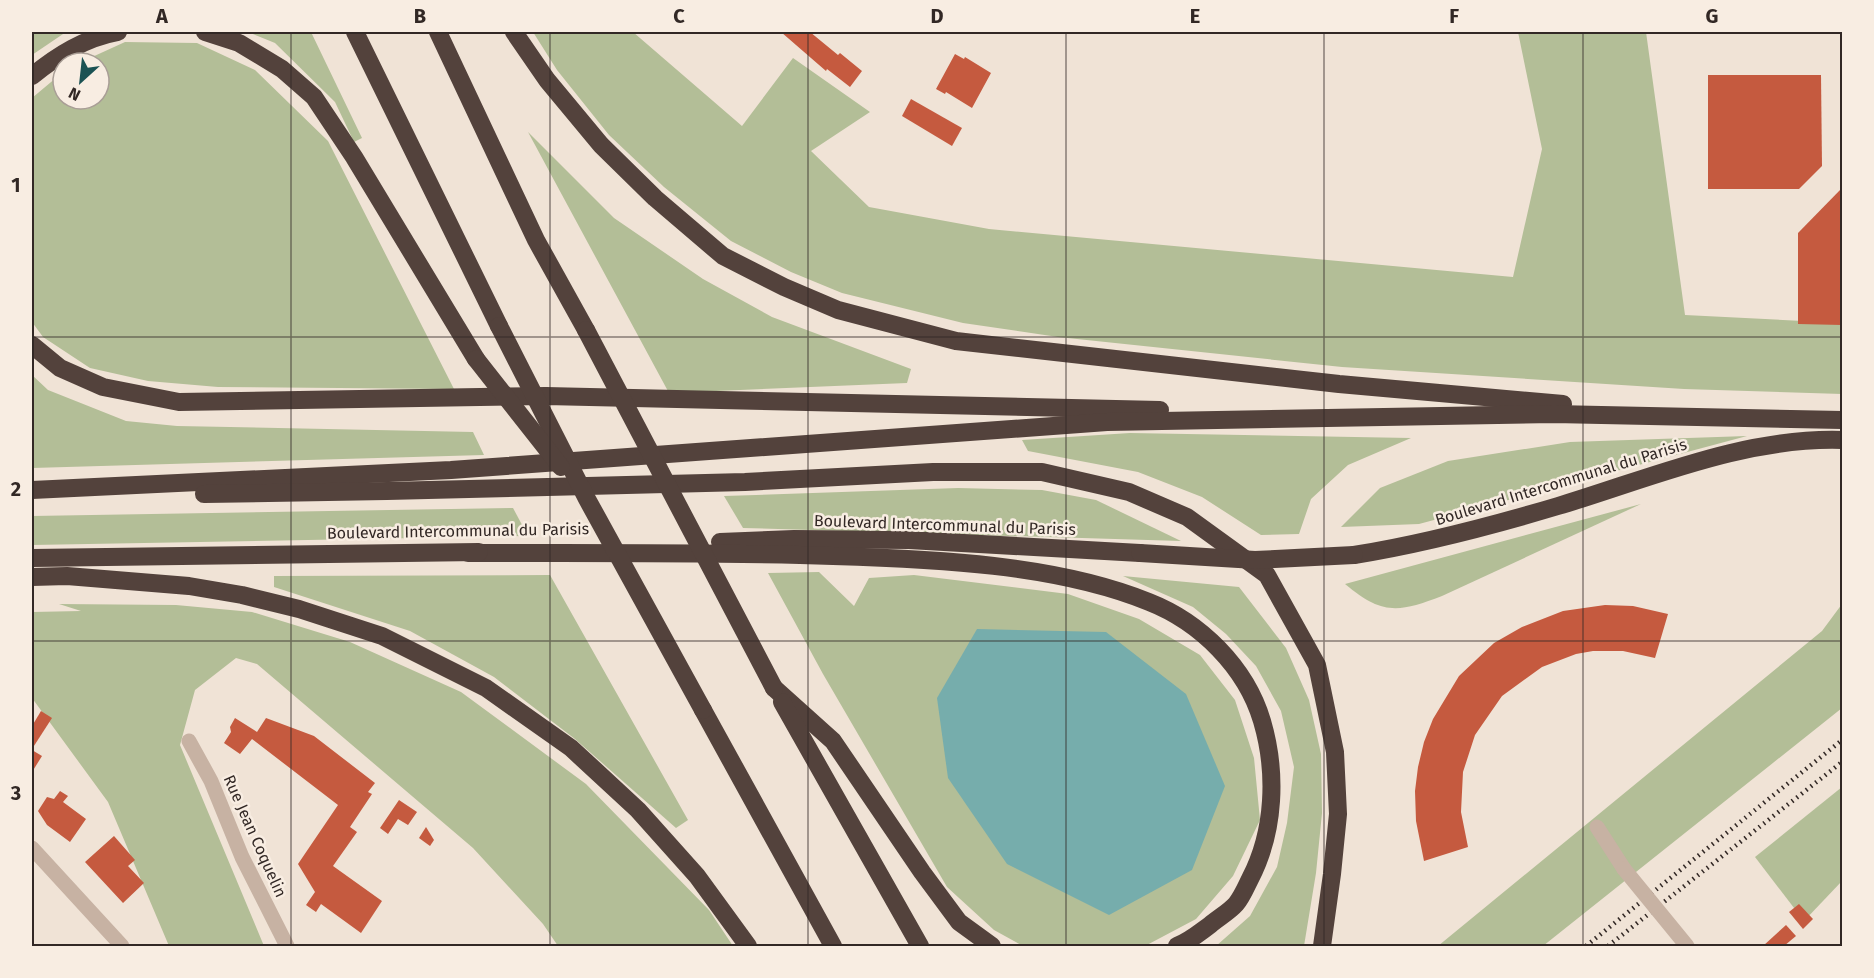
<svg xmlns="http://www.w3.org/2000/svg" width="1874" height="978" font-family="'Fira Sans',sans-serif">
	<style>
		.green { fill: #b3be97 }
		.water { fill: #76adac }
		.building { fill: #c55a3f }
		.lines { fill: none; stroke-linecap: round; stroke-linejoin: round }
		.minor { stroke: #c7b2a3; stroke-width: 15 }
		.highway { stroke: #53423c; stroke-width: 18 }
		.rail { stroke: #322825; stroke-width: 4.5; stroke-dasharray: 1.5 4.5; stroke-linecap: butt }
		.minor-bridge { stroke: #c7b2a3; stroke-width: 15 }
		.highway-bridge { stroke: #53423c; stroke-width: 18 }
		.grid { fill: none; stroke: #322825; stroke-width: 1.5; stroke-opacity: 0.55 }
		.labels { text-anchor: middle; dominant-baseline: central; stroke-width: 5; stroke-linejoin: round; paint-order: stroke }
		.street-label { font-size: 16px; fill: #322825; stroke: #f8ede2 }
		.neatline { fill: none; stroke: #322825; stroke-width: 2 }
		.grid-label { font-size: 20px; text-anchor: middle; font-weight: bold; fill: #322825 }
	</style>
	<rect width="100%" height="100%" fill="#f0e3d6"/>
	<g class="green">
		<path d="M32,32H66L32,55Z"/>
		<path d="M248,32H311L362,138L354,142L335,102L275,43Z"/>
		<path d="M533,32H633L742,126L793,58L870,112L811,151L869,207L989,229L1513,277L1542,149L1518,32H1646L1685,315L1842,323V394L1684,389L1342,367L1058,337L963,323L842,293L791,272L731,241L664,187L609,135L557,70Z"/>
		<path d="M125,42L197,43L255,70L328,141L454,389L218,387L148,381L90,368L43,337L32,322V98L63,72V99H99V63H79Z"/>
		<path d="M528,132L614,218L703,279L772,317L911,369L907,383L669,393Z"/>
		<path d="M32,375L48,390L126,421L177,426L473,432L484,455L32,468Z"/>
		<path d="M1130,433L1411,438L1348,465L1311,499L1299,534L1261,535L1202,497L1138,472L1028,451L1022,440Z"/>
		<path d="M1747,436L1419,524L1341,527L1380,488L1448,461L1570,442Z"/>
		<path d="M958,488L1042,490L1096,500L1181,541L743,528L724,496Z"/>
		<path d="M1641,504L1442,596C1398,613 1382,615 1345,584Z"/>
		<path d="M513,508L528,536L32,545V516Z"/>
		<path d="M819,572L854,606L869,578L914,575L1068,594L1139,619L1200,655L1235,700L1254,758L1260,820L1233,876L1196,919L1145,946H1023L994,930L947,887L823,674L768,573Z"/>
		<path d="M550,575L688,820L676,828L575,739L494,677L410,631L274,587V576Z"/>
		<path d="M1123,576L1239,587L1286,648L1309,700L1321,754L1322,813L1316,873L1304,946H1216L1250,916L1277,867L1287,823L1294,767L1281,711L1256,666L1226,634L1193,607Z"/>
		<path d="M59,604L176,605L252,612L350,642L461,692L586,784L709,910L733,946H558L543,924L473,848L257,664L236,658L195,690L180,745L264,946H169L108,802L32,698V612L81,611Z"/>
		<path d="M1842,604V708L1543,946H1438L1822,631Z"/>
		<path d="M1842,787V881L1804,921L1755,857Z"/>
	</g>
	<path class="water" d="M977,629L1106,632L1186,694L1225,786L1192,870L1109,915L1007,864L948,778L937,698Z"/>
	<g class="building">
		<path d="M781,32H810L838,55L840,53L862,71L850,87L827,69L826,71Z"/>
		<path d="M955,54L964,59L965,57L991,73L972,108L946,92L945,94L936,89Z"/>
		<path d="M1708,75H1821L1822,166L1799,189H1708Z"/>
		<path d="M911,99L962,128L952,146L902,116Z"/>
		<path d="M1842,188V325L1798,324V233Z"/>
		<path d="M1605,605L1633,606L1668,614L1655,658L1623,651H1593L1576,654L1542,667L1502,696L1475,735L1463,772L1461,812L1468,847L1424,861L1416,821L1415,791L1418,767L1424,742L1433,719L1459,676L1494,643L1522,627L1563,611Z"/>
		<path d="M41,711L52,718L32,749V726Z"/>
		<path d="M235,718L257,732L266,718L314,736L375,783L368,792L372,794L350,827L357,832L333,866L382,901L361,933L321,904L316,912L306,905L315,892L298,864L338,805L252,739L240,754L224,743L231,732L230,727Z"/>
		<path d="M32,750L42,756L32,772Z"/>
		<path d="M60,791L68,796L63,802L86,819L70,842L47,825L38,811L47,797L54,799Z"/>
		<path d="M399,800L417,812L408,825L398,819L388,834L380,828Z"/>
		<path d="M426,827L434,840L430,846L419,838Z"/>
		<path d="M114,836L135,860L128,866L144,883L123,903L85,862Z"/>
		<path d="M1799,904L1813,919L1803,929L1789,912Z"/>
		<path d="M1786,925L1796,936L1784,946H1763Z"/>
	</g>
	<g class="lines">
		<g class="minor">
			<path d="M189,741L211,781L242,857L287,946"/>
			<path d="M1597,827L1624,869"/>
			<path d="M32,848L122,946"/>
		</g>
		<g class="highway">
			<path d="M205,32L239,43L282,69L314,97L354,157L476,359"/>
			<path d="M355,32L499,326"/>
			<path d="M438,32L536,240L586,330"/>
			<path d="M514,32L547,80L601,145L655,198L723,256L784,287L838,310L956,341L1339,384L1563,404"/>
			<path d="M32,76C58,55 85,38 118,32"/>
			<path d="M32,345L60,368L103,387L179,402L546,396L1160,410"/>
			<path d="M32,490L451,470L1107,422L1554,414L1842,420"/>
			<path d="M204,494L387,491L745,482L933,472H1042L1129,492L1187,517L1267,575L1317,665L1335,752L1338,814L1332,874L1322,946"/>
			<path d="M720,542L794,539L909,540L1140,553"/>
			<path d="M468,553C590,553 712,552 833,556C933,559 1056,564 1149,602C1200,622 1246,667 1262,721C1277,772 1275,831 1250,879C1246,887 1242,897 1236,904C1229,912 1218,918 1210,925C1199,933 1190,941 1177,946"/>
			<path d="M1354,555C1423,544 1491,526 1558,506C1651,478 1744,437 1842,440"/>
			<path d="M32,558L479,552"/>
			<path d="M32,577L67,576L189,586L242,595L299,609L382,636L486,688L571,748L638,810L697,876L748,946"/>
			<path d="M774,688L833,741L922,872L959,922L992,946"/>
			<path d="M782,702L920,946"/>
			<path d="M703,710L833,946"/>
		</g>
		<g class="rail">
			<path d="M1586,946L1842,740"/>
			<path d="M1608,946L1842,762"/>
		</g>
		<path class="minor-bridge" d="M1624,869L1687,946"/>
		<g class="highway-bridge">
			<path d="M499,326L587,499L703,710"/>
			<path d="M586,330L774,688"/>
			<path d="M476,359L561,467"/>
			<path d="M1140,553L1255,560L1354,555"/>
		</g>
	</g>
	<path class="grid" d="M291,32V946M550,32V946M808,32V946M1066,32V946M1324,32V946M1583,32V946M32,337H1842M32,641H1842"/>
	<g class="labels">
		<g class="street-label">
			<text transform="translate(1561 482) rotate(-17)">Boulevard Intercommunal du Parisis</text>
			<text transform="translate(945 525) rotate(2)">Boulevard Intercommunal du Parisis</text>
			<text transform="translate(458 531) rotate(-1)">Boulevard Intercommunal du Parisis</text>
			<text transform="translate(255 836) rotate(66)">Rue Jean Coquelin</text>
		</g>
	</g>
	<rect width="1874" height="978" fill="none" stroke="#f8ede2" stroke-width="66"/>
	<g transform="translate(81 81) rotate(207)"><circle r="28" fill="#f8ede2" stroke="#a99e96" stroke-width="1.5"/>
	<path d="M0-4.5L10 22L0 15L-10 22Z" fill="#1b5253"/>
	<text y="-9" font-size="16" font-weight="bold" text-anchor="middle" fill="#322825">N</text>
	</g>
	<rect x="33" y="33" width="1808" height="912" class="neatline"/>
	<g class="grid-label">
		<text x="162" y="23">A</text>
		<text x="420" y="23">B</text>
		<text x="679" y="23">C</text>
		<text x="937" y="23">D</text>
		<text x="1195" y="23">E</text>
		<text x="1454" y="23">F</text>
		<text x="1712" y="23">G</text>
		<text x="16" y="192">1</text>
		<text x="16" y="496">2</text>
		<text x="16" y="800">3</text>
	</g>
</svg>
